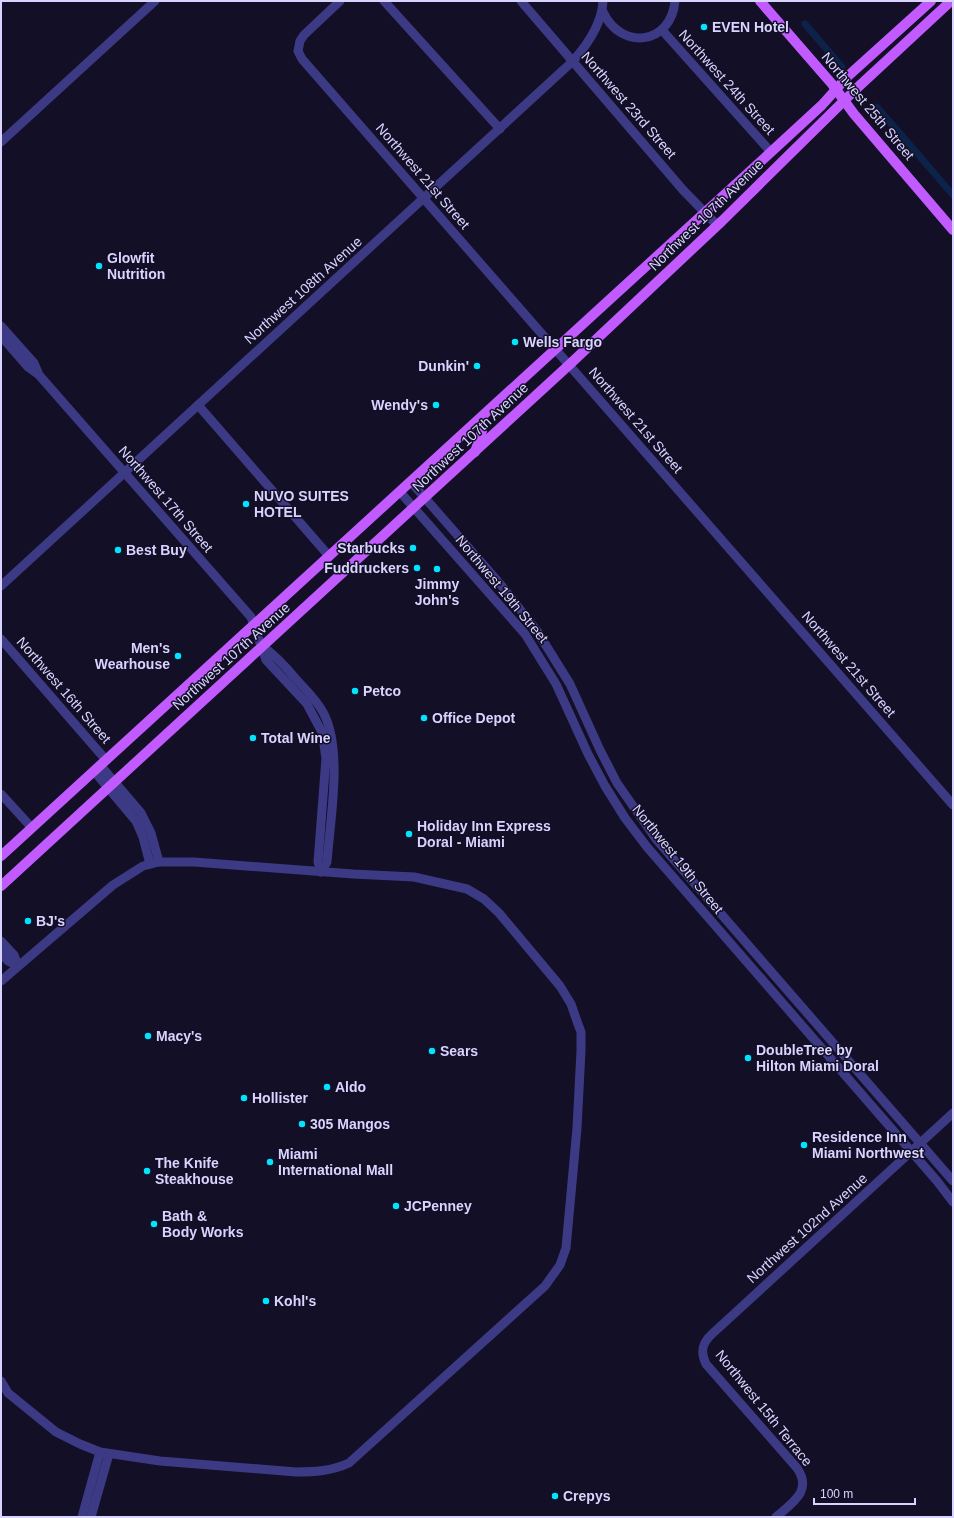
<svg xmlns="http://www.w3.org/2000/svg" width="954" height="1518" font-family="Helvetica,sans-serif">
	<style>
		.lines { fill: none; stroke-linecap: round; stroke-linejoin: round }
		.canal { stroke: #0c2248; stroke-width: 7 }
		.minor { stroke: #3d3a85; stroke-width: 9 }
		.major { stroke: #c25bff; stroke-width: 10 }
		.poi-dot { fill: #00e5ff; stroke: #130f26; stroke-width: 1.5 }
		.labels { text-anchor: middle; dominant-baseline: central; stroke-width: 3; stroke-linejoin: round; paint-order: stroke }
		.poi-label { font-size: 14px; font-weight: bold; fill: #d9d4ff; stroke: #130f26; text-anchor: start }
		.street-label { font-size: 14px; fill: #d9d4ff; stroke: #130f26 }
	</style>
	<rect width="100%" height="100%" fill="#130f26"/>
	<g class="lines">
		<g class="canal">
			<path d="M805,24L842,67"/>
			<path d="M877,107L953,195"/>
		</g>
		<g class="minor">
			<path d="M340,1L304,35L300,41L298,51L302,59L953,805"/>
			<path d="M384,1L500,129"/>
			<path d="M521,1L683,190L717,225"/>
			<path d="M603,12C621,51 671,45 675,1"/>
			<path d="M662,30L771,152"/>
			<path d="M1,142L155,1"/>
			<path d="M1,326L34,363L39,375L251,617L266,660L307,704L322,732L326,758L318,862L321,872"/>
			<path d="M1,336L28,367L38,374"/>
			<path d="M198,405L329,556"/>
			<path d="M411,482L501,585L537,631L570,684L600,750L617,783L656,839L953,1181"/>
			<path d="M400,492L525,634L556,684L588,754L605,786L625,818L647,847L937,1181L953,1202"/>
			<path d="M1,586L573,61C588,44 602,24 603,1"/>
			<path d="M1,639L106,760"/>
			<path d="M262,646C275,655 285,666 295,678C305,689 317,700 324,714C343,752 330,820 327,862L321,872"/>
			<path d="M100,765L141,813L151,833L159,862"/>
			<path d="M94,771L136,821L143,837L150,864"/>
			<path d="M1,794L32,828"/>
			<path d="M1,941L14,955L18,966"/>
			<path d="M1,953L8,961L18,966"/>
			<path d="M1,981L113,885L143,866L159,862H194L353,874L414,877L467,889L484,899L499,913L560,986L571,1004L578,1024L581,1032V1051L577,1128L566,1248L560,1265L545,1286L349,1463C332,1471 314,1472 296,1472L160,1461L100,1452L80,1444L56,1432L8,1393L1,1381"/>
			<path d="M82,1517L100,1452"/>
			<path d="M91,1517L109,1454"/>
			<path d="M776,1517C792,1503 813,1491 797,1468L706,1364C700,1352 702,1343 712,1334L953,1113"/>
		</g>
		<g class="major">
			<path d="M760,1L832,84L854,114L953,230"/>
			<path d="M475,452L482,431L478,421"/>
			<path d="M1,856L771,152L822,105L848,76L931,1"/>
			<path d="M1,886L569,365L722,221L856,89L951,1"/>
		</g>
	</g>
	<g class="poi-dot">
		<circle cx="704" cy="27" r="4"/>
		<circle cx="99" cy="266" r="4"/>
		<circle cx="515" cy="342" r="4"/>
		<circle cx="477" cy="366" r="4"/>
		<circle cx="436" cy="405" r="4"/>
		<circle cx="246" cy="504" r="4"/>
		<circle cx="413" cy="548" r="4"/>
		<circle cx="118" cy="550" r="4"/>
		<circle cx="417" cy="568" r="4"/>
		<circle cx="437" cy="569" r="4"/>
		<circle cx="178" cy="656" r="4"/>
		<circle cx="355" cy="691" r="4"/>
		<circle cx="424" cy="718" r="4"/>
		<circle cx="253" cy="738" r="4"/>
		<circle cx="409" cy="834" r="4"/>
		<circle cx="28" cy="921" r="4"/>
		<circle cx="148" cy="1036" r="4"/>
		<circle cx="432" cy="1051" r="4"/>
		<circle cx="748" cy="1058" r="4"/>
		<circle cx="327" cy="1087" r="4"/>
		<circle cx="244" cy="1098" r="4"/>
		<circle cx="302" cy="1124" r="4"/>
		<circle cx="804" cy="1145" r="4"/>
		<circle cx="270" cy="1162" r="4"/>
		<circle cx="147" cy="1171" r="4"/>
		<circle cx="396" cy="1206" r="4"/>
		<circle cx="154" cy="1224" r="4"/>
		<circle cx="266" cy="1301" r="4"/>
		<circle cx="555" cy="1496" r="4"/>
	</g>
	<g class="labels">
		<g class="poi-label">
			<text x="712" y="27">EVEN Hotel</text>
			<text x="107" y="258">Glowfit<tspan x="107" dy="16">Nutrition</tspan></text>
			<text x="523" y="342">Wells Fargo</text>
			<text x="469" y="366" text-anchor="end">Dunkin'</text>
			<text x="428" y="405" text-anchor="end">Wendy's</text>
			<text x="254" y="496">NUVO SUITES<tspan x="254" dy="16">HOTEL</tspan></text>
			<text x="405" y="548" text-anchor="end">Starbucks</text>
			<text x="126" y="550">Best Buy</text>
			<text x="409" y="568" text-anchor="end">Fuddruckers</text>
			<text x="437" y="584" text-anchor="middle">Jimmy<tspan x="437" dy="16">John's</tspan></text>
			<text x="170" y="648" text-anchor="end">Men's<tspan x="170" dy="16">Wearhouse</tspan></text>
			<text x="363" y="691">Petco</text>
			<text x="432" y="718">Office Depot</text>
			<text x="261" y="738">Total Wine</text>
			<text x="417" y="826">Holiday Inn Express<tspan x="417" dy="16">Doral - Miami</tspan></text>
			<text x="36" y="921">BJ's</text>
			<text x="156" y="1036">Macy's</text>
			<text x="756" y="1050">DoubleTree by<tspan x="756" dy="16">Hilton Miami Doral</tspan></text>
			<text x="440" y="1051">Sears</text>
			<text x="335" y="1087">Aldo</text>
			<text x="252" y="1098">Hollister</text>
			<text x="310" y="1124">305 Mangos</text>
			<text x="812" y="1137">Residence Inn<tspan x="812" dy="16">Miami Northwest</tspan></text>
			<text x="278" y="1154">Miami<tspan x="278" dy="16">International Mall</tspan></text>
			<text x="155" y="1163">The Knife<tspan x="155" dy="16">Steakhouse</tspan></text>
			<text x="404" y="1206">JCPenney</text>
			<text x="162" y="1216">Bath &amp;<tspan x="162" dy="16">Body Works</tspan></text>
			<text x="274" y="1301">Kohl's</text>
			<text x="563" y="1496">Crepys</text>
		</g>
		<g class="street-label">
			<text transform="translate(727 82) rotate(48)">Northwest 24th Street</text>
			<text transform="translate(629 105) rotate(49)">Northwest 23rd Street</text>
			<text transform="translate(868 106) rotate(50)">Northwest 25th Street</text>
			<text transform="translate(423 176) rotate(49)">Northwest 21st Street</text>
			<text transform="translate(706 215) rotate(-44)">Northwest 107th Avenue</text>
			<text transform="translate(303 290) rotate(-42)">Northwest 108th Avenue</text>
			<text transform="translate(636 420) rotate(49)">Northwest 21st Street</text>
			<text transform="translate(470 437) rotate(-43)">Northwest 107th Avenue</text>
			<text transform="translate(166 499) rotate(49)">Northwest 17th Street</text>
			<text transform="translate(502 589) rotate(50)">Northwest 19th Street</text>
			<text transform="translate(231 656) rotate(-42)">Northwest 107th Avenue</text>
			<text transform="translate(849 664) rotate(49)">Northwest 21st Street</text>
			<text transform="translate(64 690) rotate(49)">Northwest 16th Street</text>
			<text transform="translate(678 859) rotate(51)">Northwest 19th Street</text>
			<text transform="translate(807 1228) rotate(-42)">Northwest 102nd Avenue</text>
			<text transform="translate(764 1408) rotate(51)">Northwest 15th Terrace</text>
		</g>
	</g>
	<rect width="954" height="1518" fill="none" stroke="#d9d4ff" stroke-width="4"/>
	<path d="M814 1498v6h101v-6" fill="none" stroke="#d9d4ff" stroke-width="2"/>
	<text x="820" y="1498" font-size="12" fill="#d9d4ff" stroke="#130f26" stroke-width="3" paint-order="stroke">100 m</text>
</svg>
